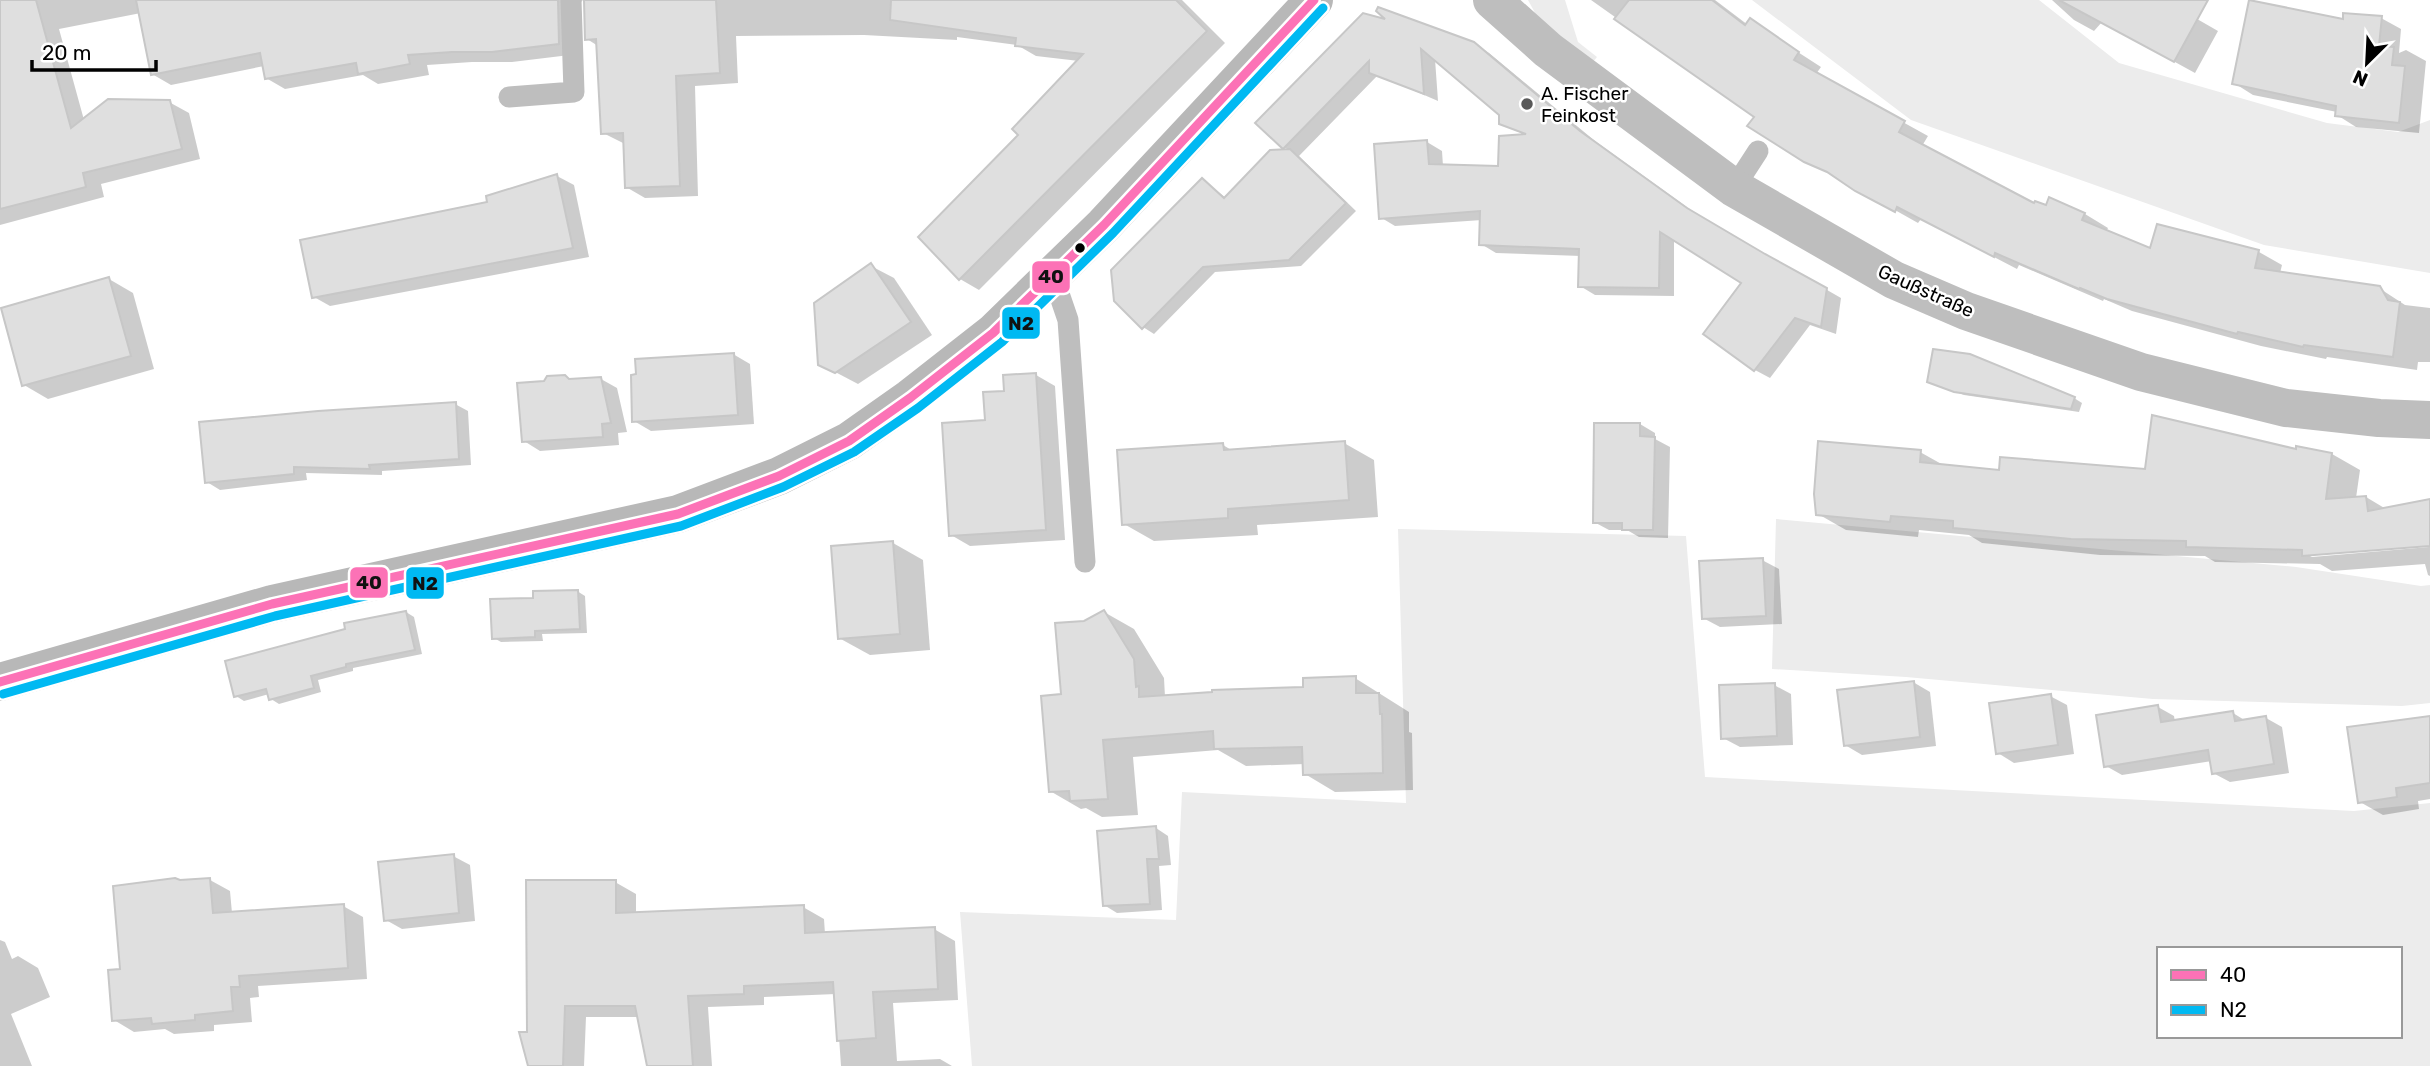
<svg xmlns="http://www.w3.org/2000/svg" width="2430" height="1066" font-family="Rubik,sans-serif">
	<style>
		.green { fill: #ececec; fill-rule: evenodd }
		.shadow { fill: #0003; fill-rule: evenodd }
		.building { fill: #dfdfdf; stroke: #c7c7c7; stroke-width: 2 }
		.lines { fill: none; stroke-linecap: round; stroke-linejoin: round }
		.lane { stroke: #bebebe; stroke-width: 21 }
		.street { stroke: #bebebe; stroke-width: 38 }
		.secondary { stroke: #b8b8b8; stroke-width: 38 }
		.bus-1-casing { stroke: #fff; stroke-width: 14 }
		.bus-2-casing { stroke: #fff; stroke-width: 14 }
		.bus-1 { stroke: #fc72b6; stroke-width: 9 }
		.bus-2 { stroke: #00b9f2; stroke-width: 9 }
		.poi-dot { fill: #595959; stroke: #fff; stroke-width: 2.5 }
		.bus-dot { fill: #000; stroke: #fff; stroke-width: 2.5 }
		.labels { text-anchor: middle; dominant-baseline: central; stroke-width: 5; stroke-linejoin: round; paint-order: stroke }
		.poi-label { font-size: 19px; fill: #000; stroke: #fff; text-anchor: start }
		.street-label { font-size: 19px; fill: #000; stroke: #fff }
		.line-badge { stroke: #fff; stroke-width: 2.5 }
		.pale-badge-label { font-size: 19px; text-anchor: middle; font-weight: bold; fill: #111 }
	</style>
	<rect width="100%" height="100%" fill="#fff"/>
	<g class="green">
		<path d="M1528,0H1565L1578,42L1597,57L1592,63L1540,22Z"/>
		<path d="M1752,0H2039L2119,63L2327,123L2398,132L2430,120V273L2264,245L1911,120Z"/>
		<path d="M1776,519L2296,567L2421,586L2430,585V703L2402,706L2153,699L1906,677L1772,669Z"/>
		<path d="M1398,529L1686,536L1705,777L2354,811L2430,803V1066H972L960,912L1176,920L1182,792L1406,803ZM2159,949H2400V1036H2159Z"/>
	</g>
	<g class="shadow">
		<path d="M0,0H583L578,5V54L512,62H472L427,65L429,75L378,84L363,75L285,89L266,78L264,66L171,85L152,74L141,13L59,29L84,120L169,102L189,113L200,159L101,184L104,197L0,225Z"/>
		<path d="M586,0H1182L1225,43L979,290L960,279L1020,135L1079,61L1036,56L1017,45L957,37V40L864,35L736,36L738,83L695,86L698,196L645,198L626,187L625,144L603,133L598,46L587,39Z"/>
		<path d="M1591,0H1715L1748,25L1750,21L1821,67L1816,74L1928,136L1922,146L2035,205L2047,208L2050,199L2085,214L2108,228L2106,232L2151,251L2259,252L2282,265L2280,273L2379,288L2405,305L2430,308V362H2418L2417,370L2327,357L2326,359L2261,346L2132,311L2104,299L2103,301L2019,265L2017,269L1921,219L1918,223L1767,138L1756,117Z"/>
		<path d="M2052,0H2164L2218,31L2195,73L2102,22L2094,31L2074,20Z"/>
		<path d="M1364,15L1473,44L1489,53L1595,141L1702,218L1841,298L1836,334L1810,325L1770,378L1755,370L1744,283L1674,239V296L1595,295L1580,286L1581,256L1496,253L1481,244L1482,220L1395,226L1380,217L1427,142L1442,151L1443,166L1500,168L1527,136L1501,123V114L1435,59L1438,101L1378,75L1299,156L1356,211L1301,266L1215,272L1154,334L1143,327L1203,180L1226,198L1291,151L1284,147Z"/>
		<path d="M2381,18L2401,29L2399,53L2406,50L2426,61L2419,133L2356,127L2337,115V112L2253,95L2234,83L2344,21Z"/>
		<path d="M557,176L574,185L589,257L330,306L314,297L489,203Z"/>
		<path d="M871,266L894,278L932,335L858,384L820,364Z"/>
		<path d="M109,279L133,293L154,369L48,399L24,385Z"/>
		<path d="M733,354L750,364L754,424L651,431L634,421Z"/>
		<path d="M1036,375L1055,386L1065,540L970,546L951,535L987,421L1006,392Z"/>
		<path d="M601,379L617,388L627,432L618,433L619,445L540,451L524,441L571,381Z"/>
		<path d="M1929,381L2074,398L2082,403L2079,412L1964,395Z"/>
		<path d="M455,404L468,411L471,465L382,471V475L306,473L307,480L220,490L207,482Z"/>
		<path d="M1640,424L1655,433V439L1670,447L1668,538L1639,537L1627,530H1609L1594,522Z"/>
		<path d="M1344,443L1374,460L1378,517L1257,525L1258,535L1154,541L1124,524L1223,445L1233,451Z"/>
		<path d="M2298,451L2332,454L2360,470L2356,498L2366,497L2386,509L2430,501V576L2428,575L2425,564L2332,571L2320,564L2215,562L2205,556L2100,555L1982,543L1969,535L1919,530L1918,537L1846,530L1818,514L1920,452L1945,466L2001,472L2147,471ZM2429,544V547L2312,557L2306,554Z"/>
		<path d="M893,543L923,560L930,650L870,655L839,638Z"/>
		<path d="M1762,560L1779,569L1782,624L1720,627L1703,618Z"/>
		<path d="M577,591L585,596L587,633L542,634L543,641L501,642L494,638L535,599Z"/>
		<path d="M406,612L414,617L422,654L353,668V671L318,680L321,692L279,704L271,699L269,694L244,701L236,696L347,630Z"/>
		<path d="M1104,612L1134,629L1164,678L1165,697L1305,689L1355,678L1409,712V732L1412,733L1413,790L1335,792L1305,774V764L1246,766L1218,750L1133,757L1138,815L1102,817L1086,808L1081,809L1050,791L1063,696L1085,623Z"/>
		<path d="M1913,682L1930,692L1936,746L1862,755L1845,745Z"/>
		<path d="M1774,685L1791,694L1793,745L1740,747L1723,738Z"/>
		<path d="M2050,696L2067,705L2074,754L2014,763L1998,753Z"/>
		<path d="M2158,707L2174,716L2175,722L2233,713L2246,721L2266,718L2282,727L2289,773L2230,782L2213,773L2212,761L2122,775L2106,766Z"/>
		<path d="M2430,718V799L2418,801L2419,809L2383,815L2360,802Z"/>
		<path d="M1156,828L1168,836L1171,865L1159,866L1162,910L1117,913L1104,905Z"/>
		<path d="M453,856L470,865L475,921L402,929L386,920Z"/>
		<path d="M210,880L230,891L232,913L343,906L363,917L367,979L258,986L259,997L250,998L252,1022L214,1025V1031L174,1034L165,1029L134,1032L114,1020L122,970Z"/>
		<path d="M615,882L636,894V914L803,907L824,919L825,934L934,929L955,941L958,1000L893,1003L897,1061L940,1059L952,1066H841L836,994L764,997V1005L708,1007L712,1066H649L639,1017H586L584,1066H530L529,1034Z"/>
		<path d="M0,940L5,942L12,959L18,956L38,968L50,997L11,1014L32,1066H0Z"/>
	</g>
	<g class="building">
		<path d="M0,0H36L71,128L108,99L170,100L182,149L83,173L86,187L0,209Z"/>
		<path d="M136,0H558L559,44L492,52H452L408,55L410,64L358,74L356,63L265,79L260,53L151,75Z"/>
		<path d="M584,0H716L720,73L676,76L680,186L625,188L623,133L601,134L596,39L585,40Z"/>
		<path d="M891,0H1176L1207,31L959,280L918,237L1018,135L1012,129L1083,54L1015,46L1016,38L890,20Z"/>
		<path d="M1629,0H1712L1745,25L1750,18L1799,52L1794,60L1905,121L1899,132L2034,203L2035,201L2046,205L2049,197L2085,213L2082,220L2150,248L2157,224L2259,250L2255,268L2380,286L2388,300L2400,302L2393,357L2304,345L2303,347L2238,332L2237,334L2107,299L2080,288L2079,289L1995,253L1994,257L1897,207L1895,212L1855,191L1827,172L1804,162L1747,126L1754,117L1614,19Z"/>
		<path d="M2059,0H2208L2174,62Z"/>
		<path d="M2249,0L2343,19V13L2382,16L2379,46L2394,47L2392,65L2405,66L2399,123L2335,116L2336,106L2232,84Z"/>
		<path d="M1378,7L1474,42L1580,131L1687,208L1765,254L1827,288L1821,327L1795,318L1754,371L1703,334L1741,283L1660,232L1659,288L1578,287L1579,249L1479,245L1480,211L1379,219L1374,144L1427,140L1429,164L1498,166L1499,136L1526,134L1499,124V115L1421,49L1424,94L1369,73V61L1283,149L1255,123L1363,13L1385,19L1376,11Z"/>
		<path d="M1290,149L1346,203L1289,260L1203,267L1142,329L1114,301L1111,270L1202,178L1224,198L1270,150Z"/>
		<path d="M557,174L573,248L312,298L300,240L487,202L486,196Z"/>
		<path d="M871,263L911,322L835,373L818,365L814,303Z"/>
		<path d="M109,277L131,356L22,386L1,308Z"/>
		<path d="M1933,349L1970,354L2075,397L2071,409L1954,392L1927,382Z"/>
		<path d="M734,353L738,415L632,422L631,375L636,374L635,359Z"/>
		<path d="M1036,373L1046,530L949,536L942,423L985,420L983,392L1004,391L1003,375Z"/>
		<path d="M565,375L569,379L601,377L611,423L602,424L603,437L522,442L517,383L544,381L547,376Z"/>
		<path d="M456,402L459,459L369,465L370,469L294,467V474L205,483L199,422L318,411Z"/>
		<path d="M2152,415L2296,449V446L2332,453L2326,499L2366,496L2368,511L2430,499V546L2302,556V550L2186,547V541L2071,539L1953,528V521L1891,516L1890,522L1816,515L1814,494L1818,441L1921,450L1920,462L1999,470L2000,457L2145,469Z"/>
		<path d="M1594,423H1640V436L1655,437L1653,530H1622V523H1593Z"/>
		<path d="M1345,441L1349,500L1228,509V518L1122,525L1117,450L1223,443L1224,450Z"/>
		<path d="M893,541L900,634L838,639L831,546Z"/>
		<path d="M1763,558L1766,616L1702,619L1699,561Z"/>
		<path d="M578,590L580,629L535,631V637L492,639L490,599L533,598V591Z"/>
		<path d="M1104,610L1134,659L1136,687L1139,686V697L1212,692V690L1303,687V678L1356,676V693H1379L1380,714H1382L1383,773L1303,775L1302,747L1214,749L1213,731L1103,740L1108,799L1070,801L1069,791L1049,792L1041,696L1061,694L1055,623L1084,621Z"/>
		<path d="M406,611L415,650L346,664V667L311,676L314,688L269,700L266,689L234,697L225,661L345,629L344,623Z"/>
		<path d="M1914,681L1920,737L1844,746L1837,690Z"/>
		<path d="M1775,683L1777,736L1721,739L1719,685Z"/>
		<path d="M2051,694L2058,745L1996,754L1989,703Z"/>
		<path d="M2158,705L2161,722L2233,711L2235,721L2266,716L2274,764L2212,774L2208,750L2104,767L2096,715Z"/>
		<path d="M2430,716V783L2396,788L2397,797L2358,803L2347,727Z"/>
		<path d="M1156,826L1159,859H1147L1150,904L1103,906L1097,831Z"/>
		<path d="M454,854L459,913L384,921L378,862Z"/>
		<path d="M175,878L180,880L210,878L213,913L344,904L348,968L239,976L240,987H231L233,1011L195,1015V1020L152,1024L151,1018L112,1021L108,970L120,969L113,886Z"/>
		<path d="M526,880H616V913L804,905L805,933L935,927L938,989L873,992L876,1038L837,1041L833,982L744,986V994L688,996L693,1066H647L635,1006H565L563,1066H528L519,1032H527Z"/>
	</g>
	<g class="lines">
		<g class="lane">
			<path d="M509,97L574,92L571,0"/>
			<path d="M1734,188L1758,151"/>
			<path d="M1053,276L1068,320L1085,562"/>
		</g>
		<path class="street" d="M1492,0L1548,50L1734,188L1894,280L1966,311L2141,372L2286,408L2379,418L2430,420"/>
		<path class="secondary" d="M0,682L272,604L678,514L779,476L849,441L910,398L993,333L1104,225L1314,0"/>
		<defs>
			<path id="bus-1" d="M0,682L272,604L678,514L779,476L849,441L910,398L993,333L1104,225L1314,0"/>
			<path id="bus-2" d="M3,694L275,616L681,526L783,487L854,452L918,408L1002,342L1113,233L1323,8"/>
		</defs>
		<use href="#bus-1" class="bus-1-casing"/>
		<use href="#bus-2" class="bus-2-casing"/>
		<use href="#bus-1" class="bus-1"/>
		<use href="#bus-2" class="bus-2"/>
	</g>
	<circle class="poi-dot" cx="1527" cy="104" r="7"/>
	<circle class="bus-dot" cx="1080" cy="248" r="6"/>
	<g class="labels">
		<g class="poi-label">
			<text x="1541" y="93">A. Fischer<tspan x="1541" dy="22">Feinkost</tspan></text>
		</g>
		<g class="street-label">
			<text transform="translate(1926 291) rotate(24)">Gaußstraße</text>
		</g>
	</g>
	<g class="line-badge">
		<rect x="1031" y="260" width="40" height="34" rx="7" fill="#fc72b6"/>
		<rect x="1001" y="306" width="40" height="34" rx="7" fill="#00b9f2"/>
		<rect x="349" y="566" width="40" height="33" rx="7" fill="#fc72b6"/>
		<rect x="405" y="566" width="40" height="34" rx="7" fill="#00b9f2"/>
	</g>
	<g class="pale-badge-label">
		<text x="1051" y="283">40</text>
		<text x="1021" y="330">N2</text>
		<text x="369" y="589">40</text>
		<text x="425" y="590">N2</text>
	</g>
	<rect x="2157" y="947" width="245" height="91" fill="#ffffff" stroke="#999999" stroke-width="2"/>
	<rect x="2171" y="970" width="35" height="10" fill="#fc72b6" stroke="#999999" stroke-width="2"/>
	<text x="2220" y="982" font-size="21" fill="#000000">40</text>
	<rect x="2171" y="1005" width="35" height="10" fill="#00b9f2" stroke="#999999" stroke-width="2"/>
	<text x="2220" y="1017" font-size="21" fill="#000000">N2</text>
	<g transform="translate(2367 63) rotate(204)" stroke="#ffffff" stroke-width="5" paint-order="stroke">
	<path d="M0-5L12 26L0 18L-12 26Z" fill="#000000"/>
	<text y="-10" font-size="19" font-weight="bold" text-anchor="middle" fill="#000000">N</text>
	</g>
	<path d="M32 60v10h124v-10" fill="none" stroke="#000000" stroke-width="3.5"/>
	<text x="42" y="60" font-size="21" fill="#000000" stroke="#ffffff" stroke-width="5" paint-order="stroke">20 m</text>
</svg>
